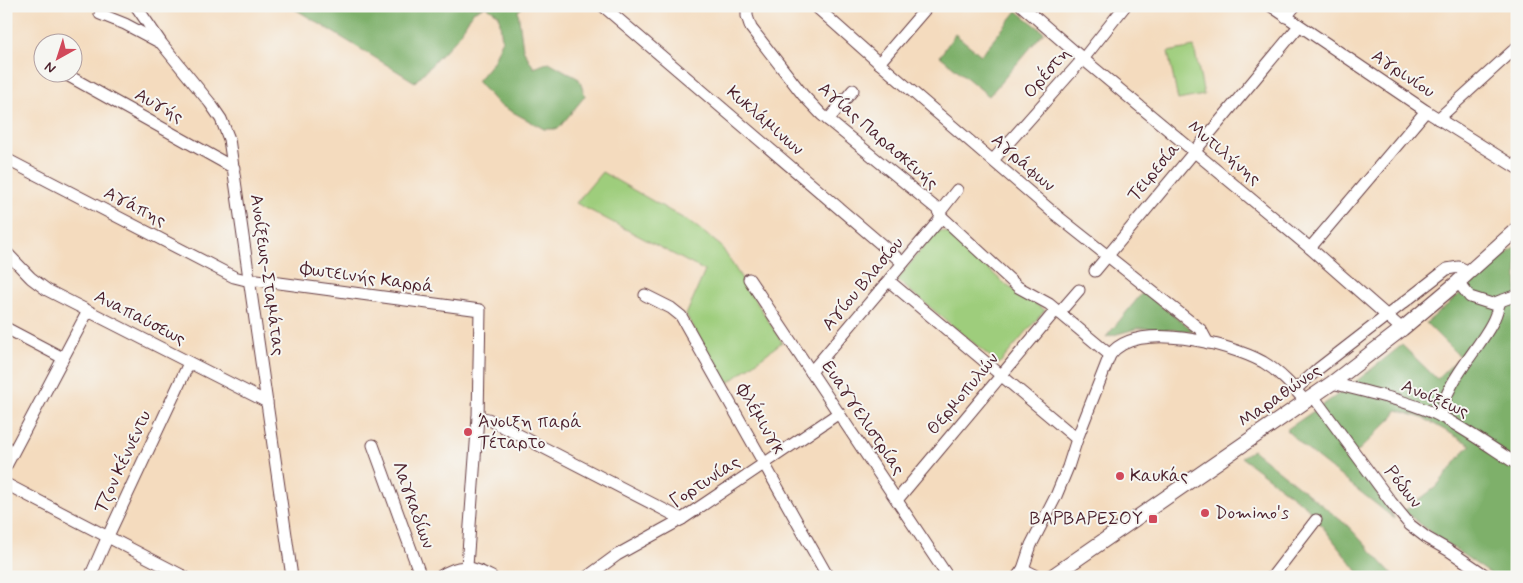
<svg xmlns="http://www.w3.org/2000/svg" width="1523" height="583" font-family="Mynerve,sans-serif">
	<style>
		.green { fill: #9ecd7b; stroke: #747653 }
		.forest { fill: #7eb06b; stroke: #64684b }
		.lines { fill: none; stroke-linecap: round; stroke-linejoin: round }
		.minor-casing { stroke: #643b41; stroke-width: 13 }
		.major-casing { stroke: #643b41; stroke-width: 16 }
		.minor { stroke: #fff; stroke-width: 11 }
		.major { stroke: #fff; stroke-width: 14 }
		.poi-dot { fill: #d1495b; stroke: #f6f6f2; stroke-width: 2 }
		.labels { text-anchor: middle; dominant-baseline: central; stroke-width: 4; stroke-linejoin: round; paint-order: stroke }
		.street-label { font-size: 18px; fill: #4a1f2b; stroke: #f6f6f2 }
		.poi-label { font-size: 18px; fill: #4a1f2b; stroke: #f6f6f2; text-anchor: start }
	</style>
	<rect width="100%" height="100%" fill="#f6f6f2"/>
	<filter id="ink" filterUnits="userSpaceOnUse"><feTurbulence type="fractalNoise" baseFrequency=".02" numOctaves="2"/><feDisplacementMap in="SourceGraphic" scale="10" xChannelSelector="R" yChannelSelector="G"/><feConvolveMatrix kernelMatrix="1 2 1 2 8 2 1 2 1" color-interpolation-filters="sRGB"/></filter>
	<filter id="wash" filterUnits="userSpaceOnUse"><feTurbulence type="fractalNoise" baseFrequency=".0096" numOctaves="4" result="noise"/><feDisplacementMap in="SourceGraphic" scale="20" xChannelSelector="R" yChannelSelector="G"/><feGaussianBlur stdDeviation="1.12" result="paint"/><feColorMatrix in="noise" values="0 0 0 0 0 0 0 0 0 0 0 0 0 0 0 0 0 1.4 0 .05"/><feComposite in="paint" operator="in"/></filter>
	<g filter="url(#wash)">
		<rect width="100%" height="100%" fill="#f4dbbe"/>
		<g class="green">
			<path d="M1194,47L1204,95L1178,100L1168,52Z"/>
			<path d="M602,172L693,224L721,246L782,342L727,384L686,315L705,271L576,203Z"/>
			<path d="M937,230L949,233L1006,285L1045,310L999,364L897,280Z"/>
		</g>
		<g class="forest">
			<path d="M290,6H485L473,12L457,38L415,82Z"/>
			<path d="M486,6H524L518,11L523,49L534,68L549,62L579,79L585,96L558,129H544L498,104L477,81L493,62L502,41L499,15Z"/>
			<path d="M1017,11L1044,32L989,96L940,56L955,34L981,55Z"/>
			<path d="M1517,245V577H1495L1433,534L1404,511L1436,487L1467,448L1471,445L1425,419L1397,410L1394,416L1352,457L1395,519L1311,453L1286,430L1349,387L1402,345L1437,379L1460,357L1426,323Z"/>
			<path d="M1143,292L1194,331L1139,328L1106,337Z"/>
			<path d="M1253,450L1348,526L1395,577H1362L1307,507L1241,457Z"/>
		</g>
	</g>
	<g filter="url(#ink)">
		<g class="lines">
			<defs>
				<g id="minor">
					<path d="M136,6L162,44L210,103L221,119L229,139L292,577"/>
					<path d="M603,6L903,263"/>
					<path d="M747,6V16L751,28L803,95L822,115L937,209L942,217L1018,287L1049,304L1110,355"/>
					<path d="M815,6L879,63L1056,215L1201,330L1208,343"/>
					<path d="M1022,6L1083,59L1310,248L1402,329"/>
					<path d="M1271,6L1426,111L1517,168"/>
					<path d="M100,14L125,24L159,42"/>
					<path d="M1286,17L1295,6"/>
					<path d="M879,63L928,6"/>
					<path d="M67,75L234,168"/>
					<path d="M1438,119L1517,47"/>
					<path d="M828,120L853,90"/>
					<path d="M6,159L234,277L250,281L257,280L480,310L478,417L467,566"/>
					<path d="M993,160L1083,59L1125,6"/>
					<path d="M939,213L957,190"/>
					<path d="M1310,248L1426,111"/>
					<path d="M6,252L31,278L47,290L267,402"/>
					<path d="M1095,271L1299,26"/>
					<path d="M749,279L948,577"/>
					<path d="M889,281L1077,439"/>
					<path d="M1458,282L1470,297L1492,304L1517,295"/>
					<path d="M645,295L671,308L681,316L828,577"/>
					<path d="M1059,313L1079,290"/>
					<path d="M6,328L63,358"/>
					<path d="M811,372L942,217"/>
					<path d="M1332,383C1369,393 1407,400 1442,417C1468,431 1492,448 1517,464"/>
					<path d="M1295,390L1318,369L1447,269L1459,267L1469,272"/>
					<path d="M1313,396L1391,502L1410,525L1427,538L1448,550L1488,577"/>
					<path d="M478,417L488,419L682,519"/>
					<path d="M1441,417C1444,383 1477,352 1492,323C1496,316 1498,308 1500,301"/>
					<path d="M373,445L421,577"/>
					<path d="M6,466L88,311"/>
					<path d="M6,484L185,577"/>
					<path d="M897,500L1056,310"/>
					<path d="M1023,569L1031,545L1056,496L1068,467L1077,439L1110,355C1136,319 1230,344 1263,362C1280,372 1293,387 1306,402"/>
					<path d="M90,577L108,536L189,363"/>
					<path d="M439,577C461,562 469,566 492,577"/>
					<path d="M587,577L617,555L682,519L839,413"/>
					<path d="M1017,577L1023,569L1039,577"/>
					<path d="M1272,577L1316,520"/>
				</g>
				<path id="major" d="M1051,577L1332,383L1402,329L1458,282L1517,229"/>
			</defs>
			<use href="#minor" class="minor-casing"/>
			<use href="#major" class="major-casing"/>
			<use href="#minor" class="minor"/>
			<use href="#major" class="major"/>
		</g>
	</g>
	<g class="poi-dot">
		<circle cx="468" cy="432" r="5"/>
		<circle cx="1120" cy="476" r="5"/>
		<circle cx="1205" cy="513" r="5"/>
		<rect x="1148" y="514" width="10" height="10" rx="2.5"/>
	</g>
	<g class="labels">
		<g class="street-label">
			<text transform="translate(1047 73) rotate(-49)">Ορέστη</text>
			<text transform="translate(1403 74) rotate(34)">Αγρινίου</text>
			<text transform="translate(159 106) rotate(29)">Αυγής</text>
			<text transform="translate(765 121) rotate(41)">Κυκλάμινων</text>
			<text transform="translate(878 136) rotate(41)">Αγίας Παρασκευής</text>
			<text transform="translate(1224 153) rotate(40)">Μυτιλήνης</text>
			<text transform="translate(1023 163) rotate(41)">Αγράφων</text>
			<text transform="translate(1154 172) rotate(-50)">Τειρεσία</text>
			<text transform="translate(135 207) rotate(27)">Αγάπης</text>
			<text transform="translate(267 275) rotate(82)">Ανοίξεως-Σταμάτας</text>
			<text transform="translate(367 278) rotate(8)">Φωτεινής Καρρά</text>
			<text transform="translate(863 284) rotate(-50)">Αγίου Βλασίου</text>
			<text transform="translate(140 318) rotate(27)">Αναπαύσεως</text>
			<text transform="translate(963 394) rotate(-50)">Θερμοπυλών</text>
			<text transform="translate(1280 396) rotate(-35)">Μαραθώνος</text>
			<text transform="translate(1435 399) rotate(23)">Ανοίξεως</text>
			<text transform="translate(863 418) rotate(56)">Ευαγγελιστρίας</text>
			<text transform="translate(760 419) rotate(60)">Φλέμινγκ</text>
			<text transform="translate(123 462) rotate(-65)">Τζον Κέννεντυ</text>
			<text transform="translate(705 482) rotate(-33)">Γορτυνίας</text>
			<text transform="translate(1403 487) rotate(52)">Ρόδων</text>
			<text transform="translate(413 505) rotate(70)">Λαγκαδίων</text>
		</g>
		<g class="poi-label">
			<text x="478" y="422">Άνοιξη παρά<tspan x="478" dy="21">Τέταρτο</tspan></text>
			<text x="1130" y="476">Καυκάς</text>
			<text x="1215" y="513">Domino's</text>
			<text x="1143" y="519" text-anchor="end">ΒΑΡΒΑΡΕΣΟΥ</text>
		</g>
	</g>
	<rect width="1523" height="583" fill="none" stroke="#f6f6f2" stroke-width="25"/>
	<g transform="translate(58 58) rotate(219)"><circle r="24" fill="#f6f6f2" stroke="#b1a0a2"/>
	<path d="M0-4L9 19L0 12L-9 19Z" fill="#d1495b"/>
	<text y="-8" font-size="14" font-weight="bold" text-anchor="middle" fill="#4a1f2b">N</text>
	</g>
</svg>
